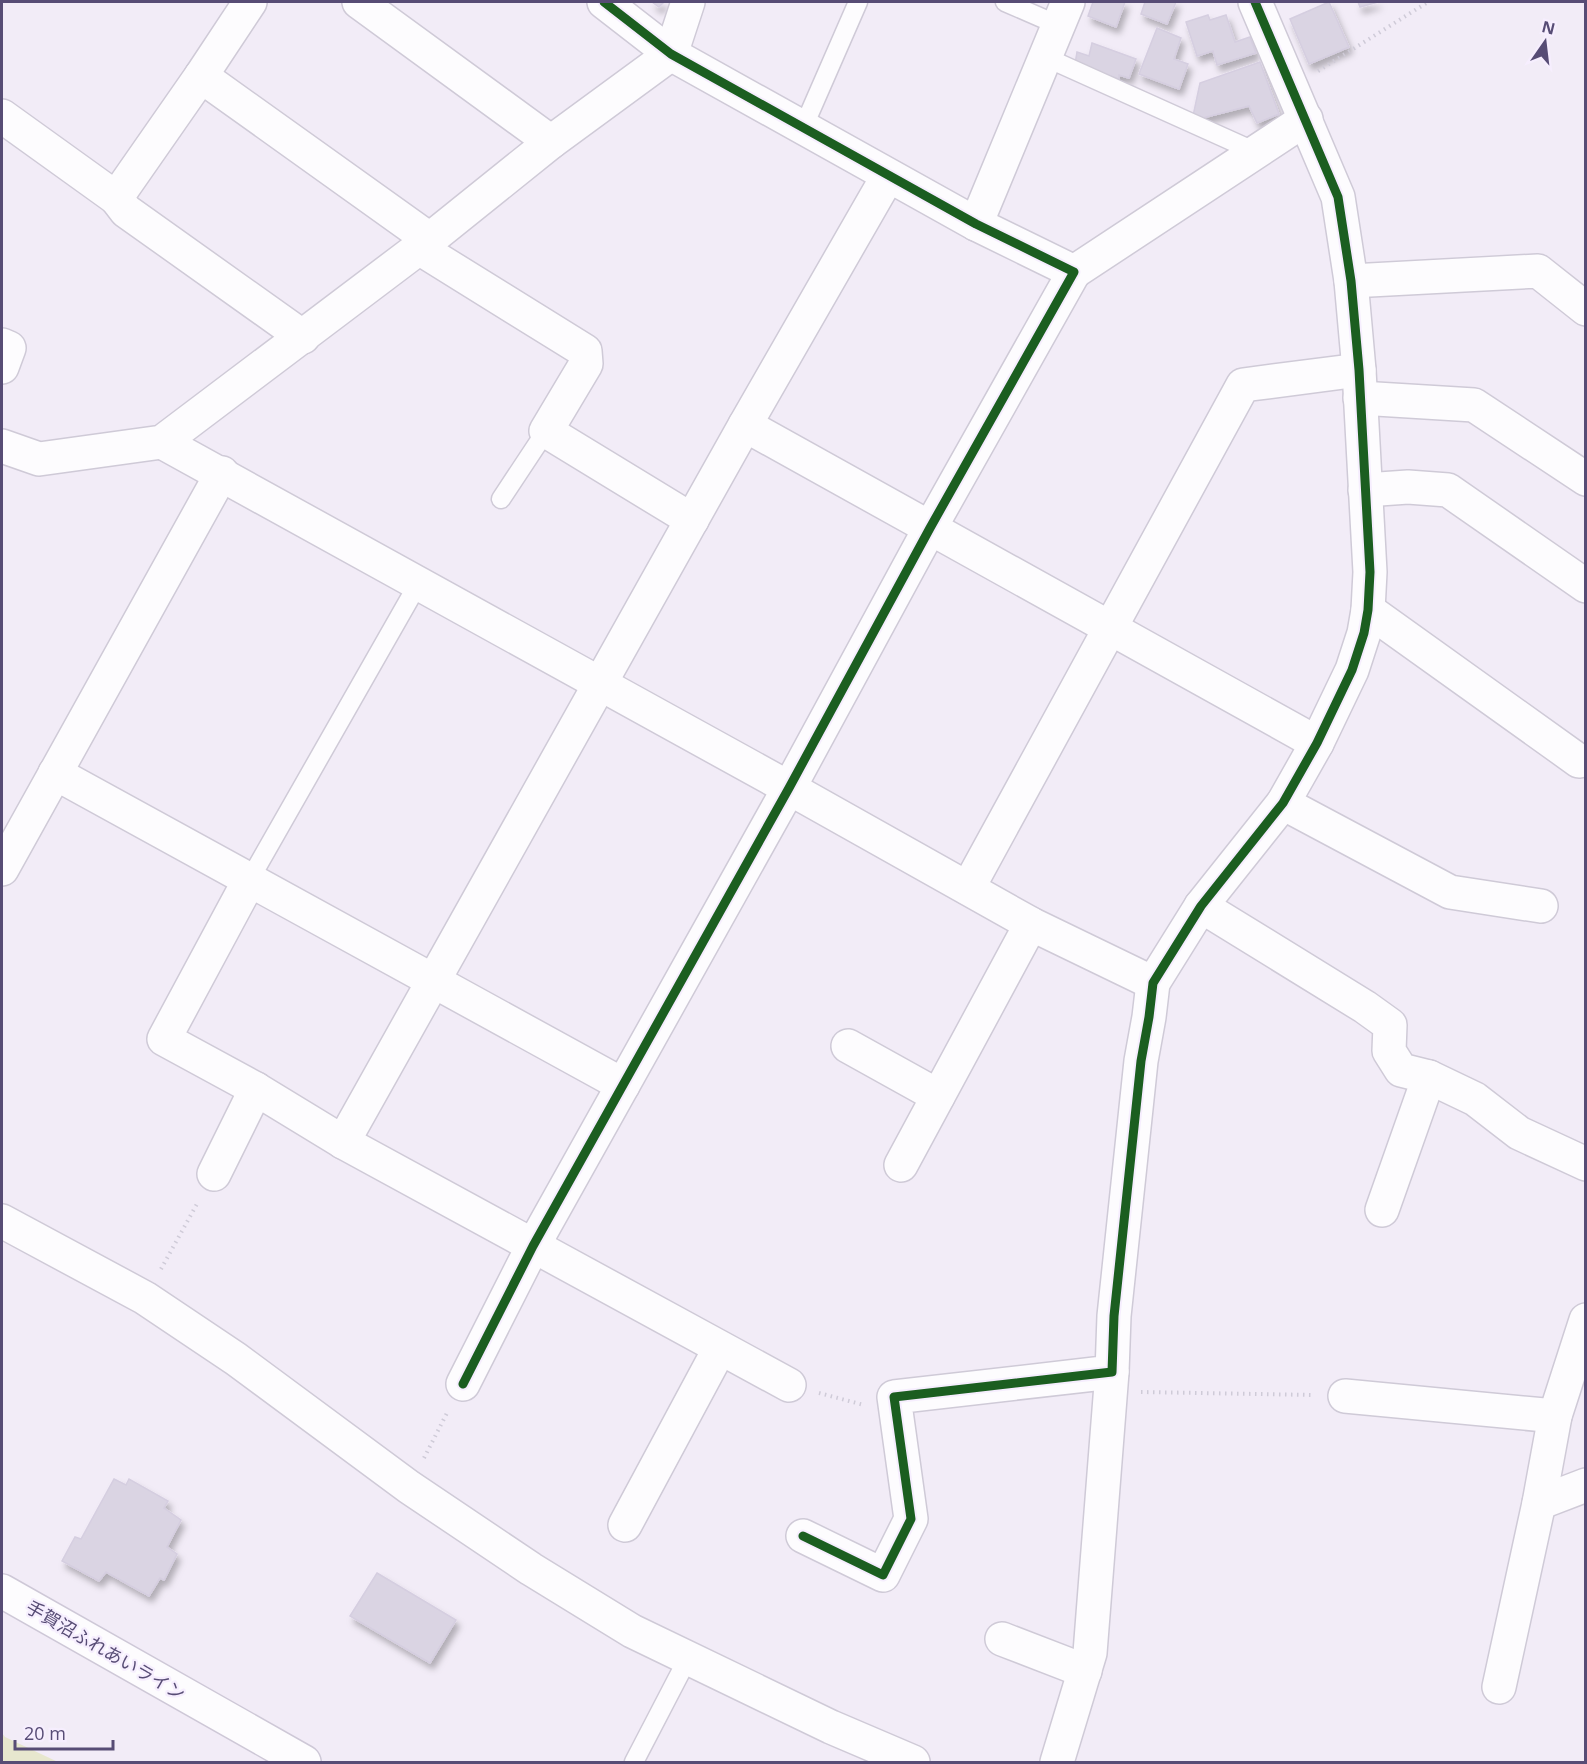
<svg xmlns="http://www.w3.org/2000/svg" width="1587" height="1764" font-family="'Open Sans','Noto Sans JP',sans-serif">
	<style>
		.water { fill: #e7e7ce }
		.building { fill: #dad4e3; stroke: #d5cee0; stroke-width: 1.5; filter: url(#shadow) }
		.lines { fill: none; stroke-linecap: round; stroke-linejoin: round }
		.lane-casing { stroke: #cfcad7; stroke-width: 21 }
		.street-casing { stroke: #cfcad7; stroke-width: 36 }
		.secondary-casing { stroke: #cec8d7; stroke-width: 36 }
		.path { stroke: #cfcbd8; stroke-width: 4; stroke-dasharray: 1.5 4.5; stroke-linecap: butt }
		.lane { stroke: #fdfcfe; stroke-width: 18 }
		.street { stroke: #fdfcfe; stroke-width: 33 }
		.secondary { stroke: #fdfcfe; stroke-width: 33 }
		.cycleway-casing { stroke: #f6eefe; stroke-width: 13 }
		.cycleway { stroke: #1b5e20; stroke-width: 9 }
		.labels { text-anchor: middle; dominant-baseline: central; stroke-width: 4.5; stroke-linejoin: round; paint-order: stroke }
		.street-label { font-size: 18px; fill: #574c75; stroke: #f6eefe }
	</style>
	<defs>
		<filter id="shadow"><feDropShadow dx="3.5" dy="6" stdDeviation="3" flood-color="#0004"/></filter>
	</defs>
	<rect width="100%" height="100%" fill="#f2ecf7"/>
	<path class="water" d="M2,1733L5,1737L58,1762H2Z"/>
	<g class="building">
		<path d="M652,2H664L659,7Z"/>
		<path d="M1093,2H1125L1116,27L1088,16Z"/>
		<path d="M1145,2H1176L1167,24L1141,14Z"/>
		<path d="M1329,2L1349,47L1309,64L1290,19Z"/>
		<path d="M1358,2H1378L1360,7Z"/>
		<path d="M1208,15L1210,20L1226,15L1235,42L1250,37L1256,53L1217,65L1213,51L1197,56L1186,22Z"/>
		<path d="M1157,28L1181,38L1174,59L1188,64L1179,89L1139,74Z"/>
		<path d="M1092,43L1136,59L1129,78L1119,75V79L1075,64L1077,52L1089,56Z"/>
		<path d="M1260,62L1279,114L1257,123L1249,106L1199,119L1193,116L1200,83Z"/>
		<path d="M114,1479L126,1485L129,1479L168,1501L164,1508L181,1520L167,1547L177,1554L164,1580L160,1578L149,1596L106,1572L99,1581L62,1561L75,1537L81,1539Z"/>
		<path d="M377,1573L456,1620L430,1663L350,1616Z"/>
	</g>
	<g class="lines">
		<defs>
			<g id="lane">
				<path d="M1005,2L1058,25"/>
				<path d="M1045,57L1256,152"/>
				<path d="M803,128L858,2"/>
				<path d="M501,499L546,431"/>
				<path d="M250,879L418,584"/>
				<path d="M634,1762L688,1658"/>
			</g>
			<g id="street">
				<path d="M250,2L201,76L116,198L126,211L303,337"/>
				<path d="M359,2L551,142"/>
				<path d="M201,76L429,239"/>
				<path d="M2,116L116,198"/>
				<path d="M976,224L1068,2"/>
				<path d="M419,248L585,351L586,364L546,431L692,520"/>
				<path d="M1074,272L1306,119"/>
				<path d="M1351,281L1538,271L1586,309"/>
				<path d="M2,345L9,348L2,367"/>
				<path d="M1360,398L1474,405L1586,479"/>
				<path d="M745,425L1317,743"/>
				<path d="M162,442L789,788L1031,924L1153,983"/>
				<path d="M2,446L39,459L162,442L419,248L551,142L671,54L688,2"/>
				<path d="M1365,490L1408,487L1448,490L1586,586"/>
				<path d="M1368,610L1579,761"/>
				<path d="M55,773L623,1085"/>
				<path d="M1283,803L1450,892L1541,906"/>
				<path d="M2,869L222,473"/>
				<path d="M250,879L164,1039L256,1089L343,1142L789,1385"/>
				<path d="M968,888L1243,385L1359,370"/>
				<path d="M1201,906L1365,1007L1390,1025L1389,1051L1401,1070L1429,1077L1475,1099L1519,1133L1586,1164"/>
				<path d="M848,1046L938,1096"/>
				<path d="M343,1142L745,425L888,176"/>
				<path d="M901,1165L1031,924"/>
				<path d="M214,1174L256,1089"/>
				<path d="M1382,1210L1429,1077"/>
				<path d="M2,1221L145,1298L236,1359L409,1487L531,1569L632,1631L831,1727L913,1762"/>
				<path d="M463,1384L533,1246L789,788L930,528L1074,272L976,224L671,54L604,2"/>
				<path d="M1345,1396L1555,1416"/>
				<path d="M1539,1503L1586,1485"/>
				<path d="M625,1525L720,1348"/>
				<path d="M803,1536L883,1575L911,1519L894,1397L1112,1372L1114,1316L1141,1061L1149,1017L1153,983L1201,906L1283,803L1317,743L1352,670L1364,633L1368,610L1370,572L1359,370L1351,281L1338,197L1255,2"/>
				<path d="M1002,1639L1085,1671"/>
				<path d="M1499,1687L1539,1503L1555,1416L1586,1320"/>
				<path d="M1057,1762L1090,1653L1112,1372"/>
			</g>
			<path id="secondary" d="M2,1591L304,1762"/>
		</defs>
		<use href="#lane" class="lane-casing"/>
		<use href="#street" class="street-casing"/>
		<use href="#secondary" class="secondary-casing"/>
		<g class="path">
			<path d="M1318,71L1428,2"/>
			<path d="M161,1269L198,1202"/>
			<path d="M1141,1392L1314,1395"/>
			<path d="M819,1393L864,1405"/>
			<path d="M424,1458L448,1411"/>
		</g>
		<use href="#lane" class="lane"/>
		<use href="#street" class="street"/>
		<use href="#secondary" class="secondary"/>
		<defs>
			<g id="cycleway">
				<path d="M463,1384L533,1246L789,788L930,528L1074,272L976,224L671,54L604,2"/>
				<path d="M803,1536L883,1575L911,1519L894,1397L1112,1372L1114,1316L1141,1061L1149,1017L1153,983L1201,906L1283,803L1317,743L1352,670L1364,633L1368,610L1370,572L1359,370L1351,281L1338,197L1255,2"/>
			</g>
		</defs>
		<use href="#cycleway" class="cycleway-casing"/>
		<use href="#cycleway" class="cycleway"/>
	</g>
	<g class="labels">
		<g class="street-label">
			<text transform="translate(106 1650) rotate(30)">手賀沼ふれあいライン</text>
		</g>
	</g>
	<rect width="1587" height="1764" fill="none" stroke="#574c75" stroke-width="6"/>
	<g transform="translate(1545 42) rotate(14)" stroke="#f6eefe" stroke-width="4.5" paint-order="stroke">
	<path d="M0-4.5L10 22L0 15L-10 22Z" fill="#574c75"/>
	<text y="-9" font-size="16" font-weight="bold" text-anchor="middle" fill="#574c75">N</text>
	</g>
	<path d="M15 1740v9h98v-9" fill="none" stroke="#574c75" stroke-width="3"/>
	<text x="24" y="1740" font-size="18" fill="#574c75" stroke="#f6eefe" stroke-width="4.5" paint-order="stroke">20 m</text>
</svg>
